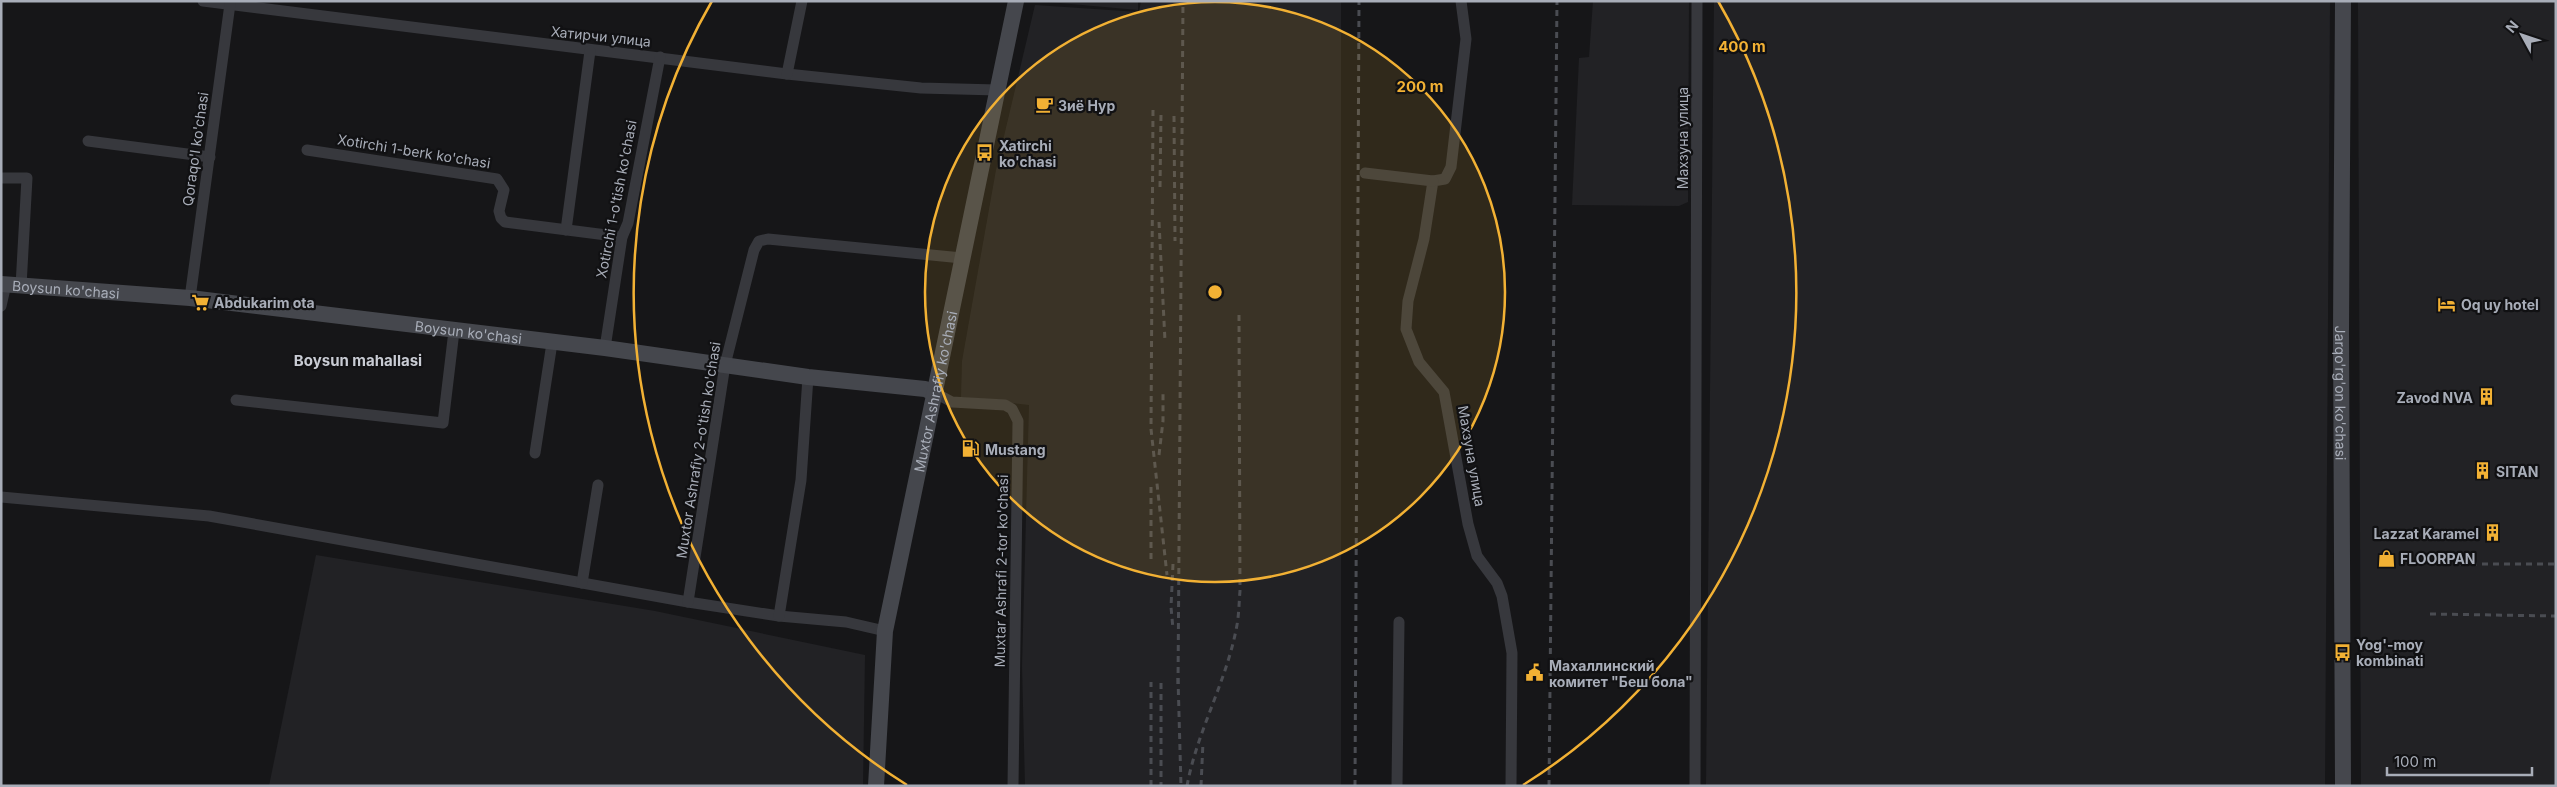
<svg xmlns="http://www.w3.org/2000/svg" width="2557" height="787" font-family="Inter,sans-serif">
	<style>
		.built { fill: #222225 }
		.lines { fill: none; stroke-linecap: round; stroke-linejoin: round }
		.street { stroke: #37383d; stroke-width: 11 }
		.secondary { stroke: #45474d; stroke-width: 16 }
		.rail { stroke: #4a4c52; stroke-width: 3; stroke-dasharray: 6 5; stroke-linecap: butt }
		.ring { fill: none; stroke: #f2b134; stroke-width: 2.5 }
		.labels { text-anchor: middle; dominant-baseline: central; stroke-width: 4.5; stroke-linejoin: round; paint-order: stroke }
		.street-label { font-size: 14px; fill: #a8adb8; stroke: #111113 }
		.poi-label { font-size: 14px; font-weight: bold; fill: #a8adb8; stroke: #111113; text-anchor: start }
		.neighbourhood-label { font-size: 15px; font-weight: bold; fill: #c9ccd4; stroke: #111113 }
		.centre { fill: #f2b134; stroke: #111113; stroke-width: 2.5 }
		.ring-label { font-size: 15px; text-anchor: middle; font-weight: bold; fill: #f2b134; stroke: #111113; stroke-width: 4.5; stroke-linejoin: round; paint-order: stroke }
	</style>
	<rect width="100%" height="100%" fill="#161618"/>
	<g class="built">
		<path d="M1037,1H1138V10Z"/>
		<path d="M1141,1H1341V786H1025L1022,666L1029,405L961,397L962,361L996,170L1035,5L1139,12Z"/>
		<path d="M1593,1H1689L1688,202L1679,206L1572,205L1579,58L1589,57Z"/>
		<path d="M1714,1H2330L2325,786H1706Z"/>
		<path d="M2358,1H2556V786H2361Z"/>
		<path d="M316,555L655,611L865,655L863,786H269Z"/>
	</g>
	<g class="lines">
		<g class="street">
			<path d="M203,1L787,74L921,88L997,90"/>
			<path d="M1461,1L1466,39L1451,167L1445,179L1433,181L1424,239L1408,301L1406,329L1419,362L1444,392L1468,524L1477,556L1497,583L1502,596L1512,653L1511,786"/>
			<path d="M787,74L802,1"/>
			<path d="M88,141L210,157"/>
			<path d="M307,150L497,179L504,190L499,211L501,218L505,222L622,237"/>
			<path d="M1365,173L1433,181"/>
			<path d="M1,178H27L21,286"/>
			<path d="M566,230L590,51"/>
			<path d="M190,298L230,4"/>
			<path d="M1,306L6,284"/>
			<path d="M605,348L622,237L628,223L660,57"/>
			<path d="M935,393L952,402L1005,405L1012,409L1018,421L1013,786"/>
			<path d="M236,400L443,423L454,331"/>
			<path d="M535,453L552,343"/>
			<path d="M1,497L209,516L688,602L779,616L846,622L885,631"/>
			<path d="M582,583L598,485"/>
			<path d="M688,602L725,365L754,250L759,241L768,239L962,258"/>
			<path d="M779,616L801,480L808,377"/>
			<path d="M1397,786L1399,622"/>
			<path d="M1695,786L1697,1"/>
		</g>
		<g class="secondary">
			<path id="s1" d="M2343,1L2341,331L2343,786"/>
			<path id="s2" d="M1,284L190,298L605,348L808,377L925,389L935,393"/>
			<path id="s3" d="M876,786L885,631L1016,1"/>
		</g>
		<g class="rail">
			<path d="M1153,110L1151,429L1167,575"/>
			<path d="M1174,116L1175,241"/>
			<path d="M1160,187L1161,114"/>
			<path d="M1159,222L1165,341"/>
			<path d="M1159,455L1163,421V390"/>
			<path d="M1151,559V482"/>
			<path d="M1173,564L1171,607L1173,629"/>
			<path d="M2460,564H2556"/>
			<path d="M2430,614L2556,616"/>
			<path d="M1178,678L1181,786"/>
			<path d="M1161,683V786"/>
			<path d="M1178,684L1183,1"/>
			<path d="M1151,786V682"/>
			<path d="M1187,786C1197,731 1227,681 1237,625C1239,614 1239,602 1240,591L1239,313"/>
			<path d="M1201,786L1203,742"/>
			<path d="M1355,786L1359,1"/>
			<path d="M1549,786L1557,1"/>
		</g>
	</g>
	<circle cx="1215" cy="292" r="290" fill="#f2b134" fill-opacity=".12"/>
	<g class="ring">
		<circle cx="1215" cy="292" r="290"/>
		<path d="M907 785A581 581 0 0 1 712 1M1718 1A581 581 0 0 1 1523 785"/>
	</g>
	<defs>
		<symbol id="cafe-bare" viewBox="-9 -9 18 18"><path d="M-5.5-4.5H6V0H3Q3 3.5 0 3.5H-2.5Q-5.5 3.5-5.5 0ZM3-3.2v2h1.7v-2ZM-6 4.5H4V6H-6Z" fill="#f2b134" stroke="#111113" stroke-width="2.5" paint-order="stroke"/></symbol>
		<symbol id="bus-bare" viewBox="-9 -9 18 18"><path d="M-5-6H5V4H4V6H2V4H-2V6H-4V4H-5ZM-3.5-4V0h7V-4ZM-3.5 1.2v1.5H-2V1.2ZM2 1.2v1.5H3.5V1.2Z" fill="#f2b134" stroke="#111113" stroke-width="2.5" paint-order="stroke"/></symbol>
		<symbol id="supermarket-bare" viewBox="-9 -9 18 18"><path d="M-6-5.5h2.5l.6 2H6L4.5 2H-2.5L-4.4-4H-6ZM-1.5 3.2a1.3 1.3 0 1 0 .1 0ZM3 3.2a1.3 1.3 0 1 0 .1 0Z" fill="#f2b134" stroke="#111113" stroke-width="2.5" paint-order="stroke"/></symbol>
		<symbol id="hotel-bare" viewBox="-9 -9 18 18"><path d="M-6-4.5h1.5V1H6V5H4.5V3h-9V5H-6ZM-4 0a1.8 1.8 0 1 1 3.6 0ZM.5 0V-2.5h3Q6-2.5 6 0Z" fill="#f2b134" stroke="#111113" stroke-width="2.5" paint-order="stroke"/></symbol>
		<symbol id="building-bare" viewBox="-9 -9 18 18"><path d="M-4-6H4V6H1V3H-1V6H-4ZM-2.5-4.3h1.7v1.8h-1.7ZM.8-4.3h1.7v1.8H.8ZM-2.5-1h1.7V.8h-1.7ZM.8-1h1.7V.8H.8Z" fill="#f2b134" stroke="#111113" stroke-width="2.5" paint-order="stroke"/></symbol>
		<symbol id="fuel-bare" viewBox="-9 -9 18 18"><path d="M-5.5-6h7V0h2V4h1.3V-2.5L3-4.5l.8-.8L6-3V5H2.5V1h-1V6h-7ZM-4.2-4.7v3.2H.2V-4.7Z" fill="#f2b134" stroke="#111113" stroke-width="2.5" paint-order="stroke"/></symbol>
		<symbol id="shop-bare" viewBox="-9 -9 18 18"><path d="M-5-2.5h2.3a2.7 3.5 0 0 1 5.4 0H5L5.5 6h-11ZM-1.5-2.5h3a1.5 2.3 0 0 0-3 0Z" fill="#f2b134" stroke="#111113" stroke-width="2.5" paint-order="stroke"/></symbol>
		<symbol id="civic-bare" viewBox="-9 -9 18 18"><path d="M-.6-6.5H3V-4.5H.6V-3L4-1V1h2V6H-6V1h2V-1L-.6-3ZM-1.2 2.5V6h2.4V2.5Z" fill="#f2b134" stroke="#111113" stroke-width="2.5" paint-order="stroke"/></symbol>
	</defs>
	<g fill-rule="evenodd">
		<use href="#cafe-bare" x="1032" y="92" width="25" height="25"/>
		<use href="#bus-bare" x="972" y="140" width="25" height="25"/>
		<use href="#supermarket-bare" x="188" y="290" width="25" height="25"/>
		<use href="#hotel-bare" x="2434" y="292" width="25" height="25"/>
		<use href="#building-bare" x="2474" y="384" width="25" height="25"/>
		<use href="#fuel-bare" x="958" y="436" width="25" height="25"/>
		<use href="#building-bare" x="2470" y="458" width="25" height="25"/>
		<use href="#building-bare" x="2480" y="520" width="25" height="25"/>
		<use href="#shop-bare" x="2374" y="546" width="25" height="25"/>
		<use href="#bus-bare" x="2330" y="640" width="25" height="25"/>
		<use href="#civic-bare" x="1522" y="660" width="25" height="25"/>
	</g>
	<g class="labels">
		<g class="street-label">
			<text transform="translate(601 36) rotate(6)">Хатирчи улица</text>
			<text transform="translate(1682 138) rotate(-90)">Махзуна улица</text>
			<text transform="translate(195 149) rotate(-82)">Qoraqo'l ko'chasi</text>
			<text transform="translate(414 151) rotate(9)">Xotirchi 1-berk ko'chasi</text>
			<text transform="translate(616 199) rotate(-79)">Xotirchi 1-o'tish ko'chasi</text>
			<text stroke="none"><textPath href="#s2" startOffset="65">Boysun ko'chasi</textPath></text>
			<text stroke="none"><textPath href="#s2" startOffset="470">Boysun ko'chasi</textPath></text>
			<text stroke="none"><textPath href="#s3" startOffset="400">Muxtor Ashrafiy ko'chasi</textPath></text>
			<text stroke="none"><textPath href="#s1" startOffset="392">Jarqo'rg'on ko'chasi</textPath></text>
			<text transform="translate(698 450) rotate(-81)">Muxtor Ashrafiy 2-o'tish ko'chasi</text>
			<text transform="translate(1472 456) rotate(80)">Махзуна улица</text>
			<text transform="translate(1001 571) rotate(-89)">Muxtar Ashrafi 2-tor ko'chasi</text>
		</g>
		<g class="poi-label">
			<text x="1058" y="105">Зиё Нур</text>
			<text x="999" y="145">Xatirchi<tspan x="999" dy="16">ko'chasi</tspan></text>
			<text x="214" y="302">Abdukarim ota</text>
			<text x="2461" y="304">Oq uy hotel</text>
			<text x="2473" y="397" text-anchor="end">Zavod NVA</text>
			<text x="985" y="449">Mustang</text>
			<text x="2496" y="471">SITAN</text>
			<text x="2479" y="533" text-anchor="end">Lazzat Karamel</text>
			<text x="2400" y="558">FLOORPAN</text>
			<text x="2356" y="644">Yog'-moy<tspan x="2356" dy="16">kombinati</tspan></text>
			<text x="1549" y="665">Махаллинский<tspan x="1549" dy="16">комитет "Беш бола"</tspan></text>
		</g>
		<g class="neighbourhood-label">
			<text x="358" y="360">Boysun mahallasi</text>
		</g>
	</g>
	<circle cx="1215" cy="292" r="8" class="centre"/>
	<g class="ring-label">
		<text x="1742" y="52">400 m</text>
		<text x="1420" y="92">200 m</text>
	</g>
	<rect width="2557" height="787" fill="none" stroke="#a8adb8" stroke-width="5"/>
	<g transform="translate(2522 35) rotate(310)" stroke="#111113" stroke-width="4" paint-order="stroke">
	<path d="M0-4L9 19L0 12L-9 19Z" fill="#a8adb8"/>
	<text y="-8" font-size="14" font-weight="bold" text-anchor="middle" fill="#a8adb8">N</text>
	</g>
	<path d="M2387 767v8h145v-8" fill="none" stroke="#a8adb8" stroke-width="2.5"/>
	<text x="2394" y="767" font-size="15" fill="#a8adb8" stroke="#111113" stroke-width="4" paint-order="stroke">100 m</text>
</svg>
